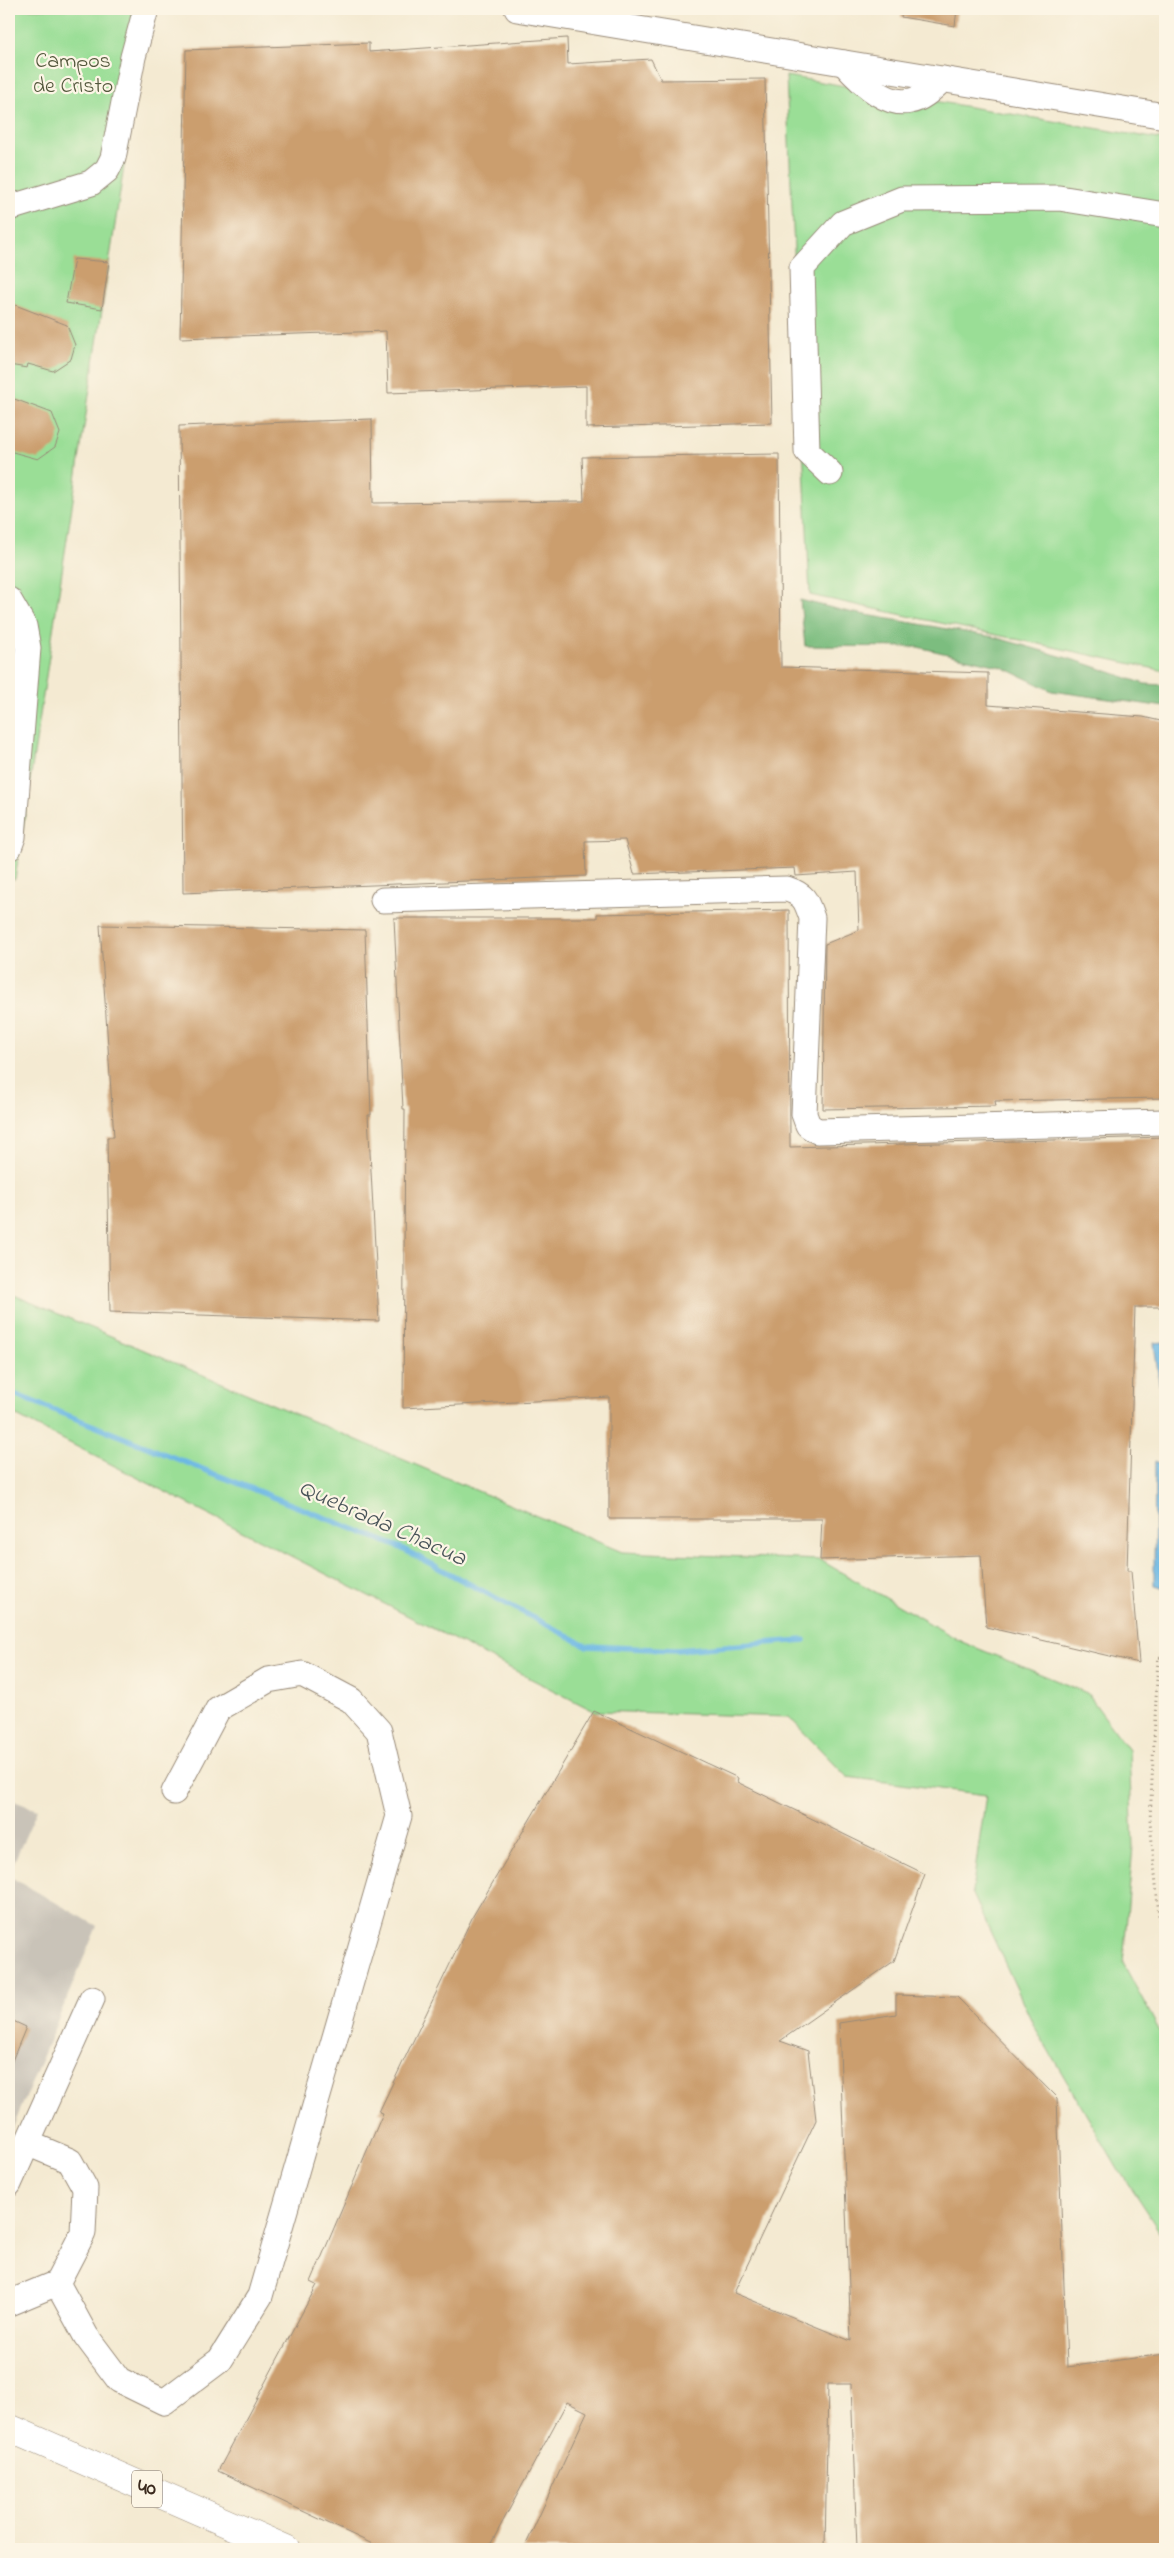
<svg xmlns="http://www.w3.org/2000/svg" width="1174" height="2558" font-family="'Indie Flower',sans-serif">
	<style>
		.industrial { fill: #c9c3b8 }
		.green { fill: #9ade96; stroke: #6a845a }
		.forest { fill: #7bbd7f; stroke: #5b744e }
		.water { fill: #6ab7e4; stroke: #527081 }
		.lines { fill: none; stroke-linecap: round; stroke-linejoin: round }
		.stream { stroke: #6ab7e4; stroke-width: 5.5 }
		.building { fill: #cb9e6e }
		.minor-casing { stroke: #988a78; stroke-width: 27 }
		.major-casing { stroke: #988a78; stroke-width: 29 }
		.path { stroke: #988a78; stroke-width: 3; stroke-dasharray: 1 4; stroke-linecap: butt }
		.minor { stroke: #fff; stroke-width: 25 }
		.major { stroke: #fff; stroke-width: 28 }
		.labels { text-anchor: middle; dominant-baseline: central; stroke-width: 4.5; stroke-linejoin: round; paint-order: stroke }
		.shield { fill: #fcf5e5; stroke: #75675a; stroke-width: 1 }
		.shield-label { font-size: 21px; font-weight: bold; fill: #3b2a1e }
		.park-label { font-size: 22px; fill: #53573c; stroke: #fcf5e5 }
		.water-label { font-size: 24px; font-style: italic; fill: #495459; stroke: #fcf5e5 }
	</style>
	<rect width="100%" height="100%" fill="#fcf5e5"/>
	<filter id="ink" filterUnits="userSpaceOnUse"><feTurbulence type="fractalNoise" baseFrequency=".02" numOctaves="2"/><feDisplacementMap in="SourceGraphic" scale="10" xChannelSelector="R" yChannelSelector="G"/><feConvolveMatrix kernelMatrix="1 2 1 2 8 2 1 2 1" color-interpolation-filters="sRGB"/></filter>
	<filter id="wash" filterUnits="userSpaceOnUse"><feTurbulence type="fractalNoise" baseFrequency=".0096" numOctaves="4" result="noise"/><feDisplacementMap in="SourceGraphic" scale="20" xChannelSelector="R" yChannelSelector="G"/><feGaussianBlur stdDeviation="1.12" result="paint"/><feColorMatrix in="noise" values="0 0 0 0 0 0 0 0 0 0 0 0 0 0 0 0 0 1.4 0 .05"/><feComposite in="paint" operator="in"/></filter>
	<g filter="url(#wash)">
		<rect width="100%" height="100%" fill="#f4ead2"/>
		<g class="industrial">
			<path d="M9,1799L37,1810L9,1873Z"/>
			<path d="M9,1876L97,1926L9,2137Z"/>
		</g>
		<g class="green">
			<path d="M9,9H148L15,879H9Z"/>
			<path d="M786,76L1165,140V671L810,595Z"/>
			<path d="M9,1293L622,1552L820,1560L962,1642L1087,1693L1129,1750L1133,1846L1123,1963L1165,2041V2240L1119,2170L1033,2024L972,1892L986,1795L847,1777L789,1717L594,1711L9,1412Z"/>
		</g>
		<path class="forest" d="M800,600L849,612L994,637L1081,662L1145,684L1165,685V707L1052,691L1002,667L918,647L805,646Z"/>
		<g class="water">
			<path d="M1165,1342V1419L1164,1420L1154,1343Z"/>
			<path d="M1155,1461L1165,1466V1588L1154,1585Z"/>
		</g>
		<g class="lines">
			<path class="stream" d="M9,1392L401,1548L587,1646L676,1650L804,1640"/>
		</g>
		<g id="blocks">
			<g class="building">
				<path d="M902,9H957L955,26L901,17Z"/>
				<path d="M567,38L568,64L651,59L661,80L765,79L772,423L586,428V386L388,393L386,331L180,338L186,50L369,43V52Z"/>
				<path d="M74,259L109,262L102,309L66,303Z"/>
				<path d="M10,303L67,325L75,345L71,359L53,371L28,364L27,368L9,365Z"/>
				<path d="M9,397L52,413L60,433L55,447L38,459L9,451Z"/>
				<path d="M372,419L373,503L584,501L582,457L779,454L781,667L988,673V705L1143,717L1165,722V1098L995,1101L996,1106L823,1109L825,944L859,930L857,872L796,876L795,868L634,874L625,840L585,841L586,876L183,893L179,426Z"/>
				<path d="M789,910L790,1147L1165,1137V1307H1135L1127,1571H1131L1139,1663L986,1627L981,1555L820,1560L822,1519H609V1397L403,1408L405,1109H403L394,918H597V914Z"/>
				<path d="M100,925L365,930L371,1115H368L379,1321L110,1312L107,1137H114Z"/>
				<path d="M594,1711L738,1778L737,1782L925,1874L894,1961L780,2041L808,2051L816,2120L734,2293L851,2341L839,2023L896,2014V1995L957,1997L1057,2098L1067,2367L1165,2354V2549H857L851,2384H828L825,2549H524L587,2412L567,2402L488,2549H383L218,2471L317,2285L311,2282L383,2113L379,2112L473,1916Z"/>
				<path d="M9,2019L26,2027L9,2068Z"/>
			</g>
		</g>
	</g>
	<g filter="url(#ink)">
		<use href="#blocks" fill-opacity="0" stroke="#988a78" stroke-width="1"/>
		<g class="lines">
			<defs>
				<g id="minor">
					<path d="M517,9L1165,116"/>
					<path d="M844,63C858,79 886,107 910,101C923,99 934,87 943,79"/>
					<path d="M9,208L91,183L107,170L113,158L133,57L146,9"/>
					<path d="M830,473L807,451L802,268L843,223L902,199L1059,198L1165,215"/>
					<path d="M9,600L24,626L28,648L13,837L9,848"/>
					<path d="M383,900L787,889C805,895 806,901 812,918L804,1114L808,1125L817,1131L1165,1122"/>
					<path d="M9,2184L92,1999"/>
					<path d="M57,2283L86,2336L119,2380L164,2402L220,2360L260,2296L399,1816L379,1731L351,1700L302,1674L268,1680L218,1709L174,1792"/>
					<path d="M9,2303L57,2283L83,2233L85,2188L70,2161L27,2143"/>
				</g>
				<path id="major" d="M9,2428L286,2549"/>
			</defs>
			<use href="#minor" class="minor-casing"/>
			<use href="#major" class="major-casing"/>
			<path class="path" d="M1165,1658L1158,1657L1150,1821L1165,1980"/>
			<use href="#minor" class="minor"/>
			<use href="#major" class="major"/>
		</g>
	</g>
	<g class="labels">
		<rect class="shield" x="132" y="2470.5" width="30" height="37" rx="4"/>
		<g class="shield-label">
			<text x="147" y="2489">40</text>
		</g>
		<g class="park-label">
			<text x="73" y="62">Campos<tspan x="73" dy="25">de Cristo</tspan></text>
		</g>
		<g class="water-label">
			<text transform="translate(382 1524) rotate(24)">Quebrada Chacua</text>
		</g>
	</g>
	<rect width="1174" height="2558" fill="none" stroke="#fcf5e5" stroke-width="30"/>
</svg>
